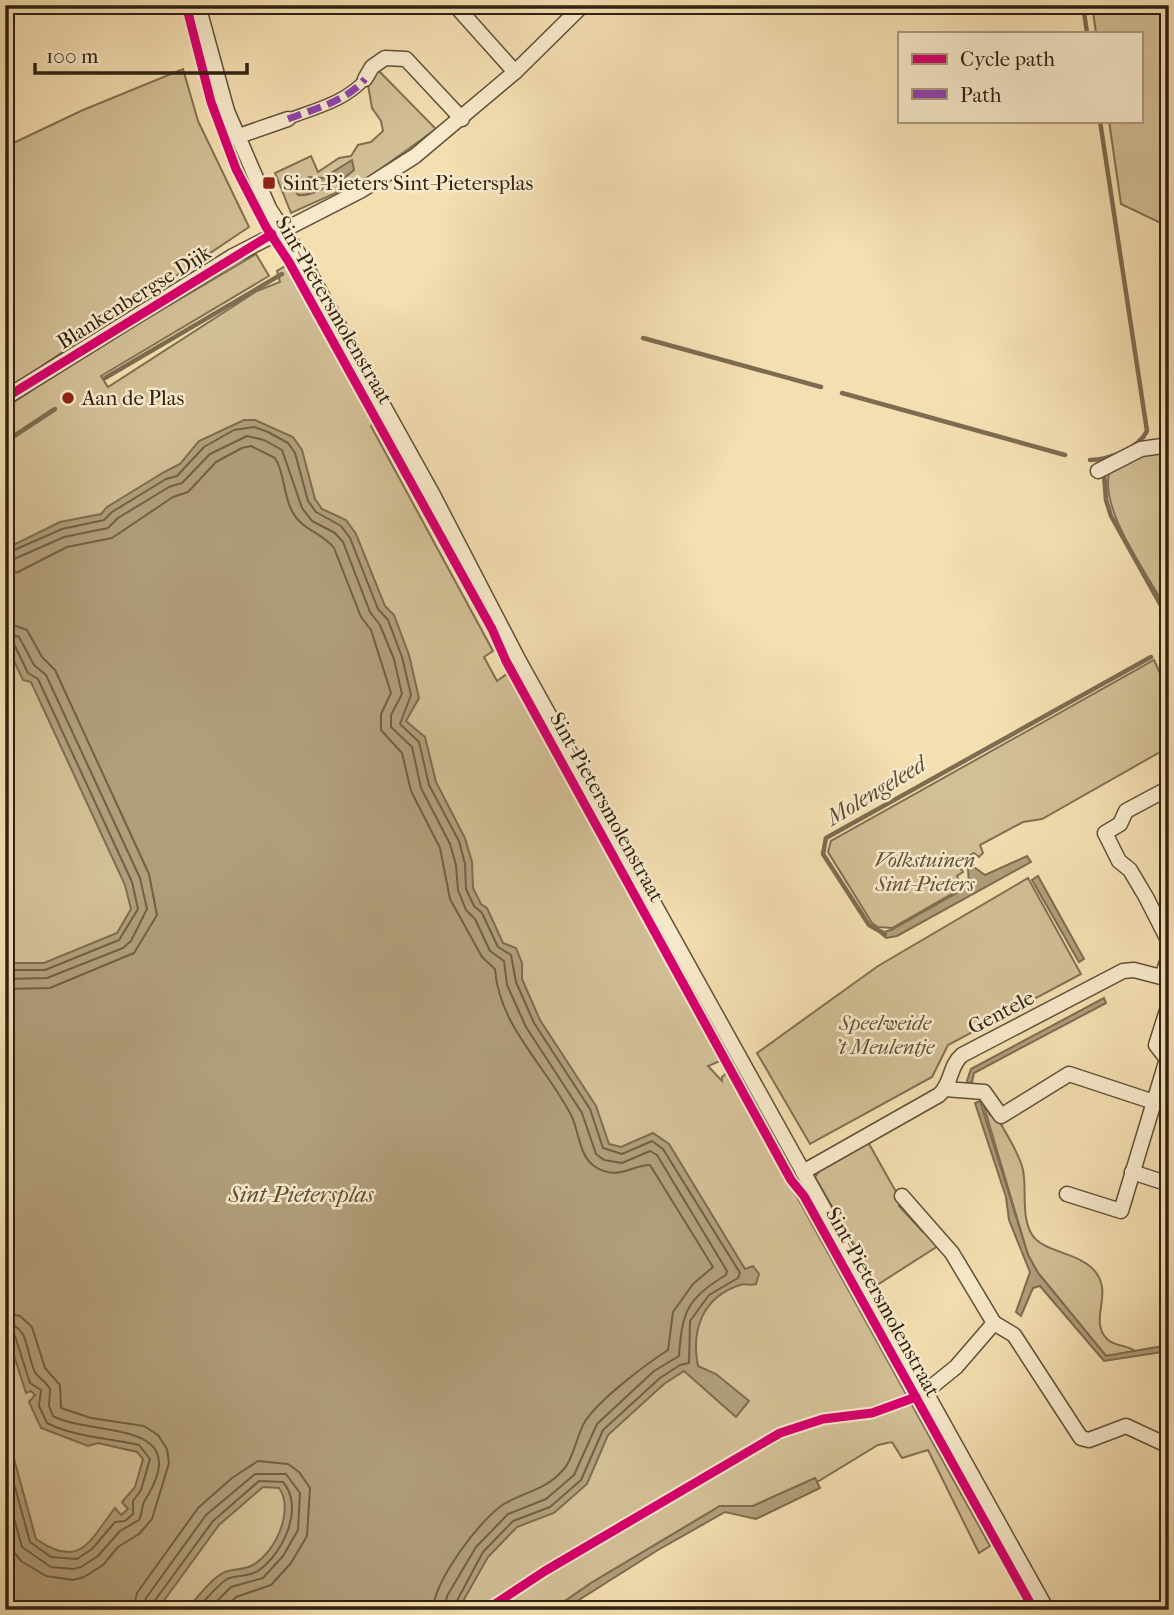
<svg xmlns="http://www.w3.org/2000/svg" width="1174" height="1615" font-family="'IM FELL French Canon',serif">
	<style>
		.green { fill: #d3bf96; stroke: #817053; stroke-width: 2 }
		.water { fill: #b19e7a; stroke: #7d6c50; stroke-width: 2 }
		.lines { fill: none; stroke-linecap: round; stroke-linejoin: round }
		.shore { stroke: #706045; stroke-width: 2 }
		.stream { stroke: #7d6c50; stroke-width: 4.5 }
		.pedestrian-casing { stroke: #605038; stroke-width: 13 }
		.minor-casing { stroke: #605038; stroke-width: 17 }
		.pedestrian { stroke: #f8eacc; stroke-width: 10 }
		.minor { stroke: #f8eacc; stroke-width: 14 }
		.quiet { stroke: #8e44ad; stroke-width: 7; stroke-dasharray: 14 7; stroke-linecap: butt }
		.cycleway-casing { stroke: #f8eacc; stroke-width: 13 }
		.cycleway { stroke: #d6006c; stroke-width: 9 }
		.poi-dot { fill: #8f2418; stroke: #f8eacc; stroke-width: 2.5 }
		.labels { text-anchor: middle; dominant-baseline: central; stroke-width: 5; stroke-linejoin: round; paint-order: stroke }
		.poi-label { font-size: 21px; fill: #2f2110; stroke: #f8eacc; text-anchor: start }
		.street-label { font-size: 21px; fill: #2f2110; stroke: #f8eacc }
		.park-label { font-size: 21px; font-style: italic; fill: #605038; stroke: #f8eacc }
		.water-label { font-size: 23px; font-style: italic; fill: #5c4d35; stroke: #f8eacc }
	</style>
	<rect width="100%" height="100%" fill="#f4dfb1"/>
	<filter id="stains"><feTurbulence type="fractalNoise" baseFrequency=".00286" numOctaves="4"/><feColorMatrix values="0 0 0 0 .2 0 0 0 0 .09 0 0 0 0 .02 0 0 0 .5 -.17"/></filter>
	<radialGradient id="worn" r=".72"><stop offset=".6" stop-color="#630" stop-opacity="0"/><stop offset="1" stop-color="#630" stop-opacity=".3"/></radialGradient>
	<g class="green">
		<path d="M1092,5H1169V227L1121,204L1109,121H1141V33H1096Z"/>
		<path d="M183,69L198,121L249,227L12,386L5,377V147L83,110Z"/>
		<path d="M377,69L436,129L365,180L291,213L275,173L311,156L318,172L339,158L351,156L358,145L371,142L383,131L381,121L372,108L368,85Z"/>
		<path d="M256,254L269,276L101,376L108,387L257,291L280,282L277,271L287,265L375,423L371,426L493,651L484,657L497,681L508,673L720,1061L708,1066L722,1081V1077L728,1072L990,1546L979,1553L928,1450L902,1458L892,1442L878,1445L817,1482L815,1478L753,1506H720L591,1583L552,1610H5V408L87,354Z"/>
		<path d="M1169,450V613C1150,578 1100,512 1109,473L1141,454Z"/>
		<path d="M1154,660L1169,693V747L1042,819L1023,822L980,845L983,853L979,857L974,853L957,863L963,872L957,876L962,888L892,928L878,927L872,923L828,852L831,841Z"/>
		<path d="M1028,878L1081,974L948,1045L932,1077L810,1144L757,1053L878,966Z"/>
		<path d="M982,1100L990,1115L997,1117C1006,1134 1019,1152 1023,1170C1027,1190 1021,1214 1031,1233C1042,1254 1082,1251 1097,1274C1112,1296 1089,1321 1107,1339C1115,1347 1128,1345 1135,1351L1106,1356L1038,1273L1028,1255Z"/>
		<path d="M868,1142L900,1199L899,1206L923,1232H929L938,1246L877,1285L815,1177L820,1170Z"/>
	</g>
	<g class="water">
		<path d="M352,160L354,170C345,179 309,198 298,195L296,192L309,177L323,178Z"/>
		<path d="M244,420H255L293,437L302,450L315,499L322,509L346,520L356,534L385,606L394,615L409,655L419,698L406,721L425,737L436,782L465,838L472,862L473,888L481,904L487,908L503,943L516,948L522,963V979L540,1020L596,1106L609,1144L621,1147L653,1133L669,1144L745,1269L753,1266L759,1274L756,1284C749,1286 746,1283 740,1285C702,1297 691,1331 698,1366L716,1374L749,1401L736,1417L684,1371L664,1384L608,1435L587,1484L554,1513L517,1527L488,1557L458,1610H185C197,1599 211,1578 225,1572C233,1569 242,1570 251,1566C275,1554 295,1510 279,1488L263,1487L219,1525L157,1610H5V1426L36,1539C81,1570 89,1541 115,1508L121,1515L128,1509L122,1502L135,1487L143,1459L137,1452L98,1443L88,1446L41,1428L29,1402L35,1395L31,1391L26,1393L5,1327V963H44L117,933L131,909L125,885L31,682L23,680L5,642V549L60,522L101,514L107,507L164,472L180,464L199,441Z"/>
		<path d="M1027,856L1031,862L897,936L886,938L880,933L891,930L969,886L968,868L974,867L985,875Z"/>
		<path d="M1038,876L1084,959L1079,962L1032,880Z"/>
		<path d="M1104,998L1106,1003L974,1073L972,1082L966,1084L971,1069Z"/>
		<path d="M980,1101L1028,1255L1038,1273L1106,1356L1169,1345V1351L1104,1361L1040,1286L1033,1288L1021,1316L1016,1312L1030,1272L1009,1220L1006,1197L975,1103Z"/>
		<path d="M815,1478L820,1488L756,1519L725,1512L658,1550L563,1610H552L591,1583L720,1506H753Z"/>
	</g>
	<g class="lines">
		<g class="shore">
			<path d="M5,554L62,529L104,520L112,512L166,479L177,476L204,447L234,430L254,427L268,432L288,443L295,453L308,501L316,512L341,526L350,538L378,609L388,620L402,657L411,695L400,724L419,742L429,785L459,841L465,864L466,889L474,906L482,913L498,947L511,955L516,982L534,1023L590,1109L603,1148L622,1154L652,1141L663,1149L740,1273L738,1278L709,1295L690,1321L689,1363L680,1365L660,1378L603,1430L581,1480L550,1507L513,1521L483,1552L452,1610"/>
			<path d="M5,563L64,537L108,528L118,518L169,487L182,483L210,454L247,436L264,440L282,450L302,508L312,521L335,533L343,542L370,612L380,625L394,659L402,694L391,715V727L412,747L421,788L450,844L456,865L458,890L466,910L475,919L490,951L504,961L507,985L526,1027L582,1113L596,1154L604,1160L622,1163L650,1151L657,1155L727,1271L726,1275C687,1298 682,1312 679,1356L654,1371L597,1424L574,1475L546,1499L508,1514L476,1547L447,1596L444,1610"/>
			<path d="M5,574L18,572L67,547L112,538L173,497L188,492L216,462L242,448L251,446L275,458C285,473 283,495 292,511C302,531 322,532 334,548L361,617L371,630L391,693L381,714V730L402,753L411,791L440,848L450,899L482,957L495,969C499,1027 548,1068 572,1117C579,1132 579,1155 594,1166C617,1182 631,1165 650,1165L713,1267L693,1284L673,1312L668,1350C645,1365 601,1398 586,1420C576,1435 575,1456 564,1469C545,1491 526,1491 504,1504C480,1519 434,1581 433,1610"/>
			<path d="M5,622L27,630L42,657L55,670L149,874L157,915L134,953L50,988L5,989"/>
			<path d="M5,632L19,637L34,665L46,675L140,878L147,909L131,941L123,948L47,978L5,979"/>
			<path d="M5,641L14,644L28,673L38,679L132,882L138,909L119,940L45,970H5"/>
			<path d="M5,1313L20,1316L32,1327L45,1368L60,1385L61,1408L91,1418L144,1426L158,1435L167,1449L169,1463L152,1519L139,1534L118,1547L103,1565L84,1577L73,1580L46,1576L21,1561L12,1550L5,1526"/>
			<path d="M5,1323C30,1325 26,1355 35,1372C39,1379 46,1381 50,1389L49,1406L53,1416C92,1437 197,1418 145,1500C141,1506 143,1513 139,1520L120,1531L98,1556L81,1567L73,1569L51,1567L22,1547L5,1485"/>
			<path d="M5,1332L15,1336L30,1383L41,1390L39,1406L47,1423C74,1437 109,1438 139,1445L150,1459L141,1490L133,1501V1514L125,1521L115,1522L92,1549L77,1559L51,1557L30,1542L5,1451"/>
			<path d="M133,1610L137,1593L198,1508L232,1478L258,1461L288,1464L299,1472L310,1488L307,1536L291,1563L271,1585L236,1597L223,1610"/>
			<path d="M143,1610L146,1598L206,1515L255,1474H286L300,1493L298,1530L283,1556L263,1578L231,1587L208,1610"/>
			<path d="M152,1610L153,1603L213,1521L259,1481L283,1482C305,1507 283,1554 258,1571C248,1577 236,1575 227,1579C216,1586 205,1601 196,1610"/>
		</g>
		<g class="stream">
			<path d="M1083,5L1087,33"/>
			<path d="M643,338L821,387"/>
			<path d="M105,378L282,274"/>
			<path d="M842,393L1065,455"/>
			<path d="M5,442L55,409"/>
			<path d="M1090,460C1109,460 1139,448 1147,431L1100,121"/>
			<path d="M1104,474L1106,500L1111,516L1169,620"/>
			<path d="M1165,649L1169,646"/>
			<path d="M885,934L869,925L823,854L826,838L1151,657"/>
		</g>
		<defs>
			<path id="pedestrian" d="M288,119C314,109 347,101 365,79"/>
			<g id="minor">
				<path d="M198,5L227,111L269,208L300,256L433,495L519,661L1047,1610"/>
				<path d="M455,5L515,72"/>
				<path d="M365,79L372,67L385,58L406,59L462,119"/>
				<path d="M236,137L288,119"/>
				<path d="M5,398L233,256L360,191L415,156L515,72L583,5"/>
				<path d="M1098,471L1141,449L1169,445"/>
				<path d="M1169,788L1126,811L1120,824L1105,833L1119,861L1130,870L1146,897L1169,942"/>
				<path d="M1162,977L1169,956"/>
				<path d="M945,1089L984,1092L1001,1116L1069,1074L1154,1102"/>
				<path d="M803,1172L939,1095C952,1084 949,1066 962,1055L1123,971L1134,970L1169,979"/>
				<path d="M1132,1172L1169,1184"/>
				<path d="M1067,1194L1121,1211L1167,1059L1156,1045L1169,1004"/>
				<path d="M902,1196L952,1253L994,1323"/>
				<path d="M925,1392L956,1367L994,1323L1014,1335L1081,1438L1089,1440L1126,1426L1169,1446"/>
			</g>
		</defs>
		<use href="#pedestrian" class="pedestrian-casing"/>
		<use href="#minor" class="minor-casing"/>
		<use href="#pedestrian" class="pedestrian"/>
		<use href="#minor" class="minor"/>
		<path class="quiet" d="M288,119C314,109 347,101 365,79"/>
		<defs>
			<g id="cycleway">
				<path d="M186,5L211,102L236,169L266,227L289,262L492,629L506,661L791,1180L804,1196L1034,1610"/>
				<path d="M5,398L272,234"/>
				<path d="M486,1610L545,1571L780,1433L823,1419L872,1413L916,1397"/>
			</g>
		</defs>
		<use href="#cycleway" class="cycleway-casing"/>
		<use href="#cycleway" class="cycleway"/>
	</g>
	<g class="poi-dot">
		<rect x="262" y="176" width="14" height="14" rx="3.5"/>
		<circle cx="68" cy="398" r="7"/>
	</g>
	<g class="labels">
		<g class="poi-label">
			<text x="283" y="183">Sint-Pieters Sint-Pietersplas</text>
			<text x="82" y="398">Aan de Plas</text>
		</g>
		<g class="street-label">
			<text transform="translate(134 297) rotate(-32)">Blankenbergse Dijk</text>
			<text transform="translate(334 310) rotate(60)">Sint-Pietersmolenstraat</text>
			<text transform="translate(607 807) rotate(61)">Sint-Pietersmolenstraat</text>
			<text transform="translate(1001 1012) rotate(-27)">Gentele</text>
			<text transform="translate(883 1302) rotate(61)">Sint-Pietersmolenstraat</text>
		</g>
		<g class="park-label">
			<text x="925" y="860">Volkstuinen<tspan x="925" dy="24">Sint-Pieters</tspan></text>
			<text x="885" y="1023">Speelweide<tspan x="885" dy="24">'t Meulentje</tspan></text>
		</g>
		<g class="water-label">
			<text transform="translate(876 791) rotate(-31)">Molengeleed</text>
			<text x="301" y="1194">Sint-Pietersplas</text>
		</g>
	</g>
	<rect width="1174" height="1615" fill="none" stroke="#f4dfb1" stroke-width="28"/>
	<rect x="7" y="7" width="1160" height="1601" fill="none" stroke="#2f2110" stroke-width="3.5"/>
	<rect x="14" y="14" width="1146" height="1587" fill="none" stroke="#2f2110" stroke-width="2"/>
	<rect x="898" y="32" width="245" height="91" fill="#f8eacc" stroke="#a89a81" stroke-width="2"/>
	<rect x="912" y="54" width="35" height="10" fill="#d6006c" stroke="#a89a81" stroke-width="2"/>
	<text x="960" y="66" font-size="21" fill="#2f2110">Cycle path</text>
	<rect x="912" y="89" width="35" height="10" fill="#8e44ad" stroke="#a89a81" stroke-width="2"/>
	<text x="960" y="102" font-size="21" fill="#2f2110">Path</text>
	<path d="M35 63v10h212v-10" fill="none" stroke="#2f2110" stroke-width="3.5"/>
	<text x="46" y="63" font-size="21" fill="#2f2110" stroke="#f8eacc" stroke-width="5" paint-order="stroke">100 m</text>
	<rect width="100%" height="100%" filter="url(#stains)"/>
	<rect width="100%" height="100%" fill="url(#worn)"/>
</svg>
